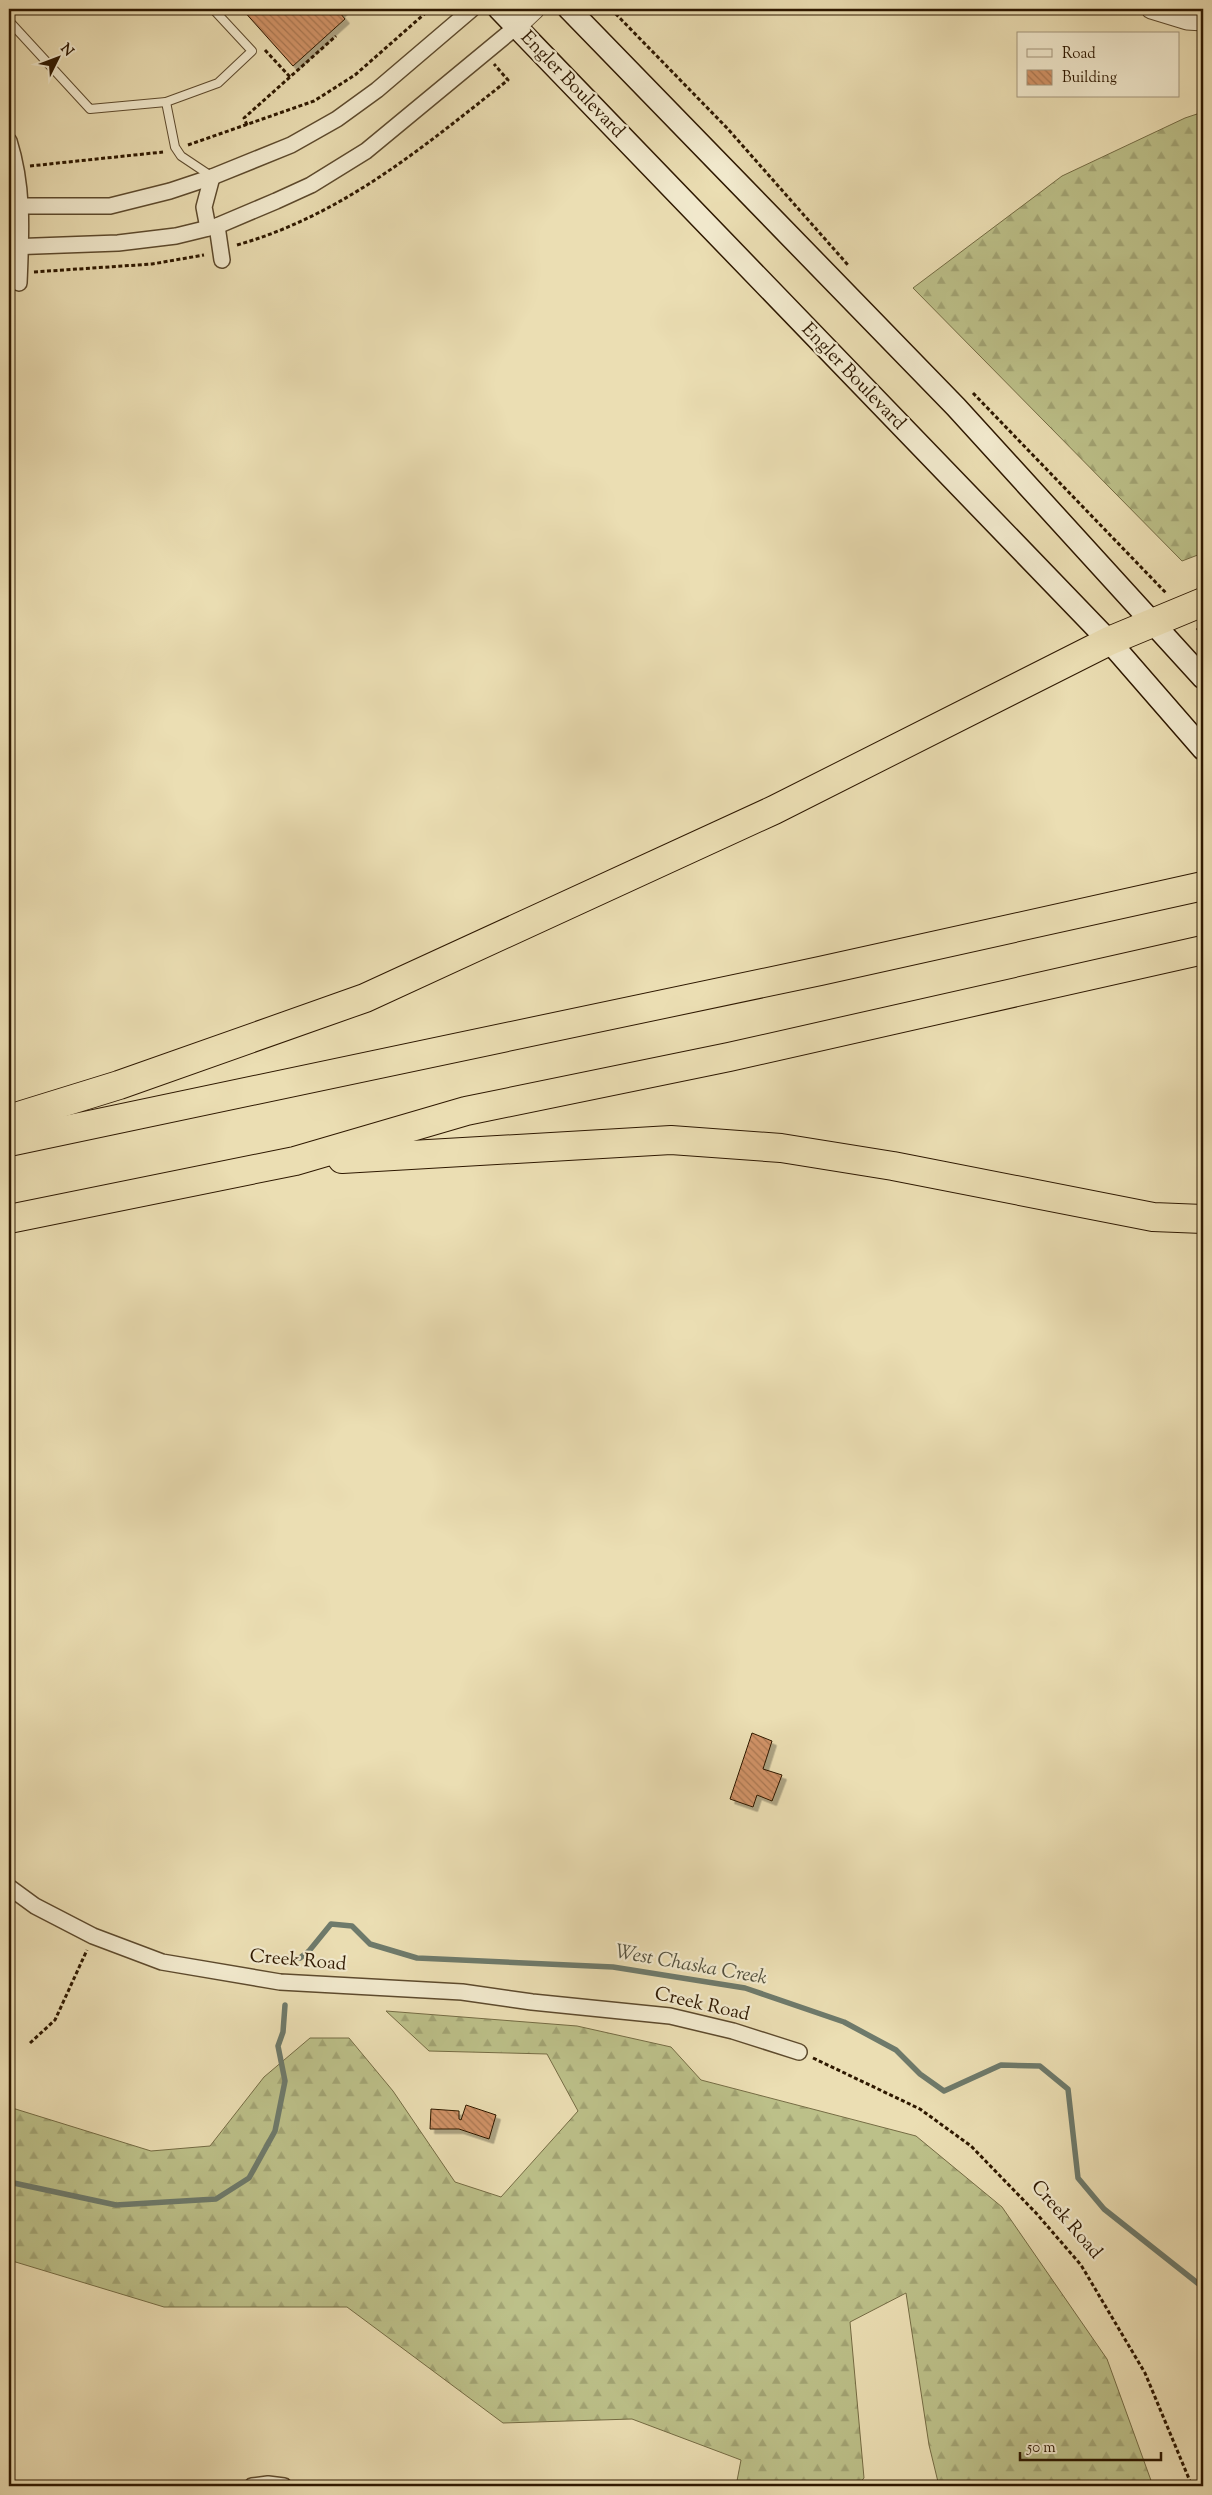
<svg xmlns="http://www.w3.org/2000/svg" width="1212" height="2495" font-family="'Sorts Mill Goudy',serif">
	<style>
		.forest { fill: url(#forest-firs); stroke: #756c44 }
		.lines { fill: none; stroke-linecap: round; stroke-linejoin: round }
		.stream { stroke: #6e7a6b; stroke-width: 5.5 }
		.building { fill: url(#building-back-hatch); stroke: #2e1800; filter: url(#shadow) }
		.service-casing { stroke: #5d4a2d; stroke-width: 10 }
		.minor-casing { stroke: #5d4a2d; stroke-width: 18 }
		.tertiary-casing { stroke: #5d4a2d; stroke-width: 21 }
		.secondary-casing { stroke: #2e1800; stroke-width: 24 }
		.motorway-casing { stroke: #2e1800; stroke-width: 30 }
		.path { stroke: #2e1800; stroke-width: 3; stroke-dasharray: 4 2.5; stroke-linecap: butt }
		.service { stroke: #f2eace; stroke-width: 8 }
		.minor { stroke: #f2eace; stroke-width: 15 }
		.tertiary { stroke: #f2eace; stroke-width: 19 }
		.secondary { stroke: #f2eace; stroke-width: 21 }
		.motorway { stroke: #ebdeb3; stroke-width: 28 }
		.labels { text-anchor: middle; dominant-baseline: central; stroke-width: 4.5; stroke-linejoin: round; paint-order: stroke }
		.street-label { font-size: 19px; fill: #2e1800; stroke: #f2eace }
		.water-label { font-size: 20px; font-style: italic; fill: #53513f; stroke: #f2eace }
	</style>
	<defs>
		<pattern id="forest-firs" width="22" height="20" patternUnits="userSpaceOnUse" patternTransform="scale(1.25)"><rect width="22" height="20" fill="#bcc089"/><path d="M5 1l3.5 6h-7zM16 11l3.5 6h-7z" fill="#a2a474"/></pattern>
		<pattern id="building-back-hatch" width="6" height="6" patternUnits="userSpaceOnUse" patternTransform="scale(1.25)"><rect width="6" height="6" fill="#d19367"/><path d="M-1 5l2 2M0 0l6 6M5-1l2 2" fill="none" stroke="#aa7752"/></pattern>
		<filter id="shadow"><feDropShadow dx="4.5" dy="4.5" stdDeviation="0" flood-color="#0004"/></filter>
	</defs>
	<rect width="100%" height="100%" fill="#ebdeb3"/>
	<filter id="stains"><feTurbulence type="fractalNoise" baseFrequency=".004" numOctaves="4"/><feColorMatrix values="0 0 0 0 .2 0 0 0 0 .09 0 0 0 0 .02 0 0 0 .5 -.17"/></filter>
	<radialGradient id="worn" r=".72"><stop offset=".6" stop-color="#630" stop-opacity="0"/><stop offset="1" stop-color="#630" stop-opacity=".3"/></radialGradient>
	<g class="forest">
		<path d="M1203,112V553L1182,561L913,288L1062,176L1185,118Z"/>
		<path d="M386,2011L577,2026L671,2047L701,2080L916,2136L1002,2207L1107,2359L1153,2486H939L929,2445L906,2293L850,2322L864,2478L857,2486H736L741,2460L632,2419L503,2423L347,2307H164L9,2260V2107L151,2151L210,2146L264,2077L310,2038H349L393,2091L455,2182L501,2197L578,2111L547,2054L429,2051Z"/>
	</g>
	<g class="lines">
		<g class="stream">
			<path d="M300,1958L309,1951L331,1924L352,1926L370,1944L417,1958L613,1967L745,1988L844,2022L896,2050L920,2074L944,2091L1001,2065L1040,2066L1068,2089L1078,2178L1104,2209L1200,2285L1203,2294"/>
			<path d="M9,2182L116,2205L216,2199L249,2178L275,2131L285,2081L278,2046L283,2032L285,2005"/>
		</g>
	</g>
	<g class="building">
		<path d="M242,9H344L340,13L345,19L293,66Z"/>
		<path d="M752,1733L772,1741L763,1769L782,1775L772,1801L757,1795L753,1807L730,1799Z"/>
		<path d="M466,2105L496,2115L489,2139L459,2129H430L431,2109L459,2111V2119L461,2120Z"/>
	</g>
	<g class="lines">
		<defs>
			<g id="service">
				<path d="M9,21L90,109L166,102L218,83L252,51L213,9"/>
				<path d="M166,102L175,147L181,156L211,176"/>
			</g>
			<g id="minor">
				<path d="M9,141C24,188 21,234 19,283"/>
				<path d="M9,206H110L170,191L212,177L291,145L337,119L377,90L472,9"/>
				<path d="M217,226L222,260"/>
				<path d="M208,228L204,207L212,177"/>
				<path d="M9,247L118,243L176,236L217,226L276,201L311,185L366,151L516,27"/>
				<path d="M9,1887L35,1906L93,1936L162,1962L280,1982L462,1992L532,2002L670,2016L733,2031L799,2052"/>
				<path d="M252,2486L268,2484L284,2486"/>
			</g>
			<g id="tertiary">
				<path d="M1151,9L1187,20L1203,21"/>
				<path d="M516,27L535,9"/>
			</g>
			<g id="secondary">
				<path d="M499,9L1109,641L1203,749"/>
				<path d="M569,9L956,407L1203,678"/>
			</g>
			<g id="motorway">
				<path d="M9,1119L119,1085L365,998L774,810L1109,641L1203,602"/>
				<path d="M9,1142L820,971L1203,886"/>
				<path d="M342,1159L671,1140L781,1148L893,1166L1153,1217L1203,1219"/>
				<path d="M9,1219L295,1161L466,1111L729,1057L1203,950"/>
			</g>
		</defs>
		<use href="#service" class="service-casing"/>
		<use href="#minor" class="minor-casing"/>
		<use href="#tertiary" class="tertiary-casing"/>
		<use href="#secondary" class="secondary-casing"/>
		<use href="#motorway" class="motorway-casing"/>
		<g class="path">
			<path d="M611,9L727,128L848,265"/>
			<path d="M265,50L290,77"/>
			<path d="M247,125L244,118L336,36"/>
			<path d="M188,145L314,101L355,75L430,9"/>
			<path d="M30,166L163,152"/>
			<path d="M237,245C343,215 423,147 508,80L494,64"/>
			<path d="M34,272L152,264L204,255"/>
			<path d="M973,393L1167,594"/>
			<path d="M1197,628L1203,635"/>
			<path d="M9,1866L14,1871"/>
			<path d="M30,2043L55,2020L87,1950"/>
			<path d="M813,2058L920,2109L971,2146L1036,2213L1081,2265L1145,2373L1192,2486"/>
		</g>
		<use href="#service" class="service"/>
		<use href="#minor" class="minor"/>
		<use href="#tertiary" class="tertiary"/>
		<use href="#secondary" class="secondary"/>
		<use href="#motorway" class="motorway"/>
	</g>
	<g class="labels">
		<g class="street-label">
			<text transform="translate(572 85) rotate(46)">Engler Boulevard</text>
			<text transform="translate(853 377) rotate(46)">Engler Boulevard</text>
			<text transform="translate(298 1961) rotate(5)">Creek Road</text>
			<text transform="translate(702 2005) rotate(13)">Creek Road</text>
			<text transform="translate(1066 2220) rotate(49)">Creek Road</text>
		</g>
		<g class="water-label">
			<text transform="translate(691 1966) rotate(10)">West Chaska Creek</text>
		</g>
	</g>
	<rect width="1212" height="2495" fill="none" stroke="#ebdeb3" stroke-width="30"/>
	<rect x="10" y="10" width="1192" height="2475" fill="none" stroke="#2e1800" stroke-width="2.5"/>
	<rect x="15" y="15" width="1182" height="2465" fill="none" stroke="#2e1800"/>
	<rect x="1017" y="32" width="162" height="65" fill="#f2eace" stroke="#a4967c"/>
	<rect x="1027" y="49" width="25" height="8" fill="#f2eace" stroke="#a4967c"/>
	<text x="1062" y="58" font-size="15" fill="#2e1800">Road</text>
	<rect x="1027" y="70" width="25" height="15" fill="url(#building-back-hatch)" stroke="#a4967c"/>
	<text x="1062" y="82" font-size="15" fill="#2e1800">Building</text>
	<g transform="translate(58 58) rotate(48)" stroke="#f2eace" stroke-width="4" paint-order="stroke">
	<path d="M0-4L9 19L0 12L-9 19Z" fill="#2e1800"/>
	<text y="-8" font-size="14" font-weight="bold" text-anchor="middle" fill="#2e1800">N</text>
	</g>
	<path d="M1020 2452v8h141v-8" fill="none" stroke="#2e1800" stroke-width="2.5"/>
	<text x="1027" y="2452" font-size="15" fill="#2e1800" stroke="#f2eace" stroke-width="4" paint-order="stroke">50 m</text>
	<rect width="100%" height="100%" filter="url(#stains)"/>
	<rect width="100%" height="100%" fill="url(#worn)"/>
</svg>
